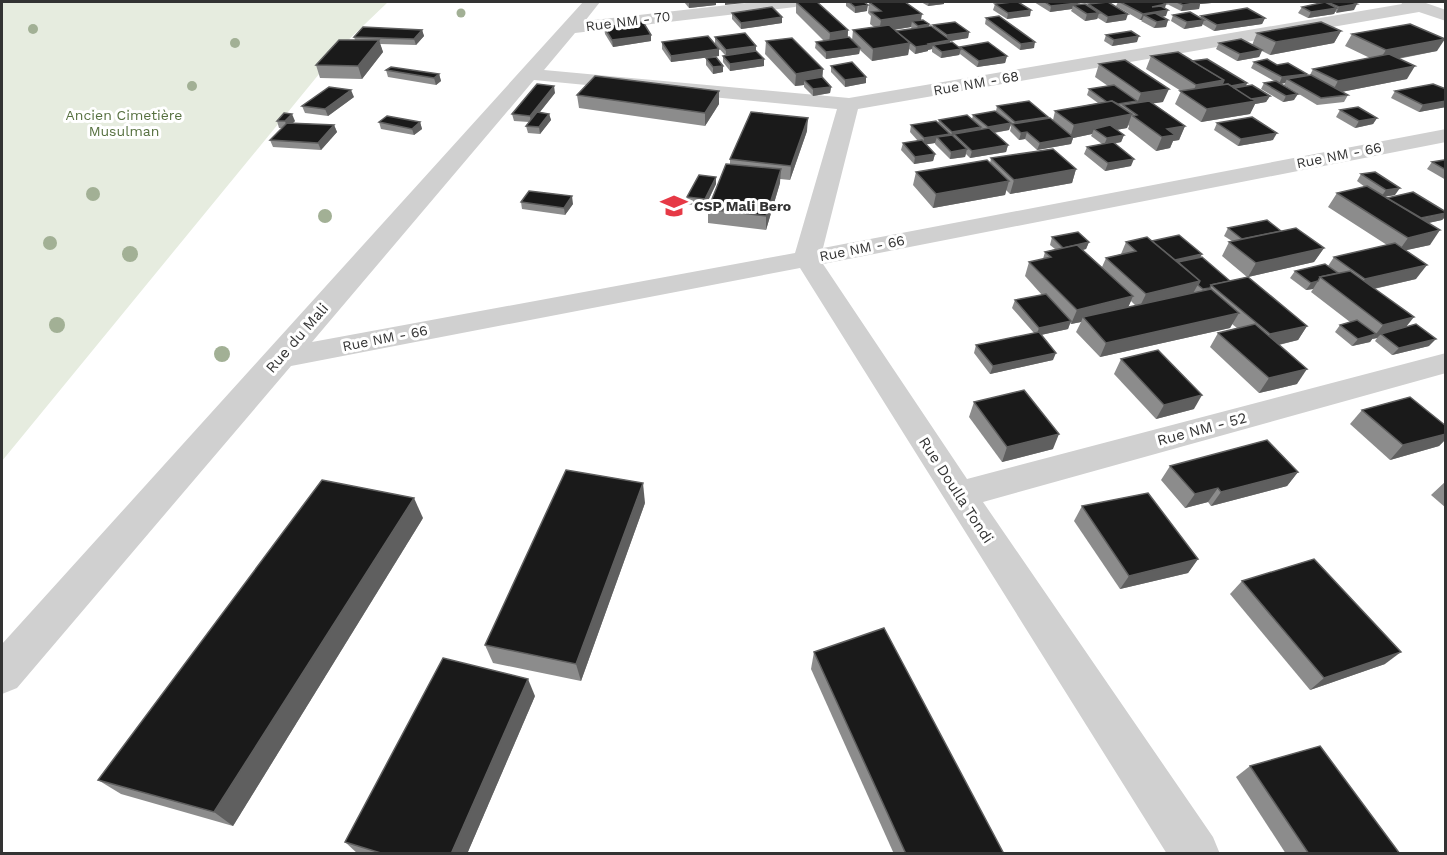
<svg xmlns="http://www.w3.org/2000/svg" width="1447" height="855" font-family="'Work Sans',sans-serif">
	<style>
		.green { fill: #e6ecdf }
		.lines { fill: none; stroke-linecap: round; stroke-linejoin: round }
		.minor { fill: #d0d0d0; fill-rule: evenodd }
		.tree { fill: #a2b095 }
		.wall { fill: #8c8c8c; fill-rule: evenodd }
		.shaded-wall { fill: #5f5f5f }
		.building { fill: #1a1a1a; stroke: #5f5f5f; stroke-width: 1.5 }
		.labels { text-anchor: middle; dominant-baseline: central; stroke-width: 6; stroke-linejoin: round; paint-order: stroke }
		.far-street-label { font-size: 14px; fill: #333; stroke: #fff }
		.far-park-label { font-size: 14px; fill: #56703f; stroke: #fff }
		.far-poi-label { font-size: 14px; font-weight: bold; fill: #333; stroke: #fff; text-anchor: start }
		.street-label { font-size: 15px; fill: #333; stroke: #fff }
	</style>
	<rect width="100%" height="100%" fill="#fff"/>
	<path class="green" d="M2,2H388L342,46L2,461Z"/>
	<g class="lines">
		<path class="minor" d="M583,2H600L585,21L755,2H803L795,7L575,33L544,70L849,98L1402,4L1401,2H1423L1446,10V21L1419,12L858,109L823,248L1446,129V142L823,264L967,479L1446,353V373L983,502L1213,837L1220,854H1167L800,268L291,366L17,688L2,694V644ZM534,80L837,109L795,253L312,342Z"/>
	</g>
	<g class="tree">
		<circle cx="461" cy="13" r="4.5"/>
		<circle cx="33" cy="29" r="5"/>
		<circle cx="235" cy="43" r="5"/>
		<circle cx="192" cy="86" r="5"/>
		<circle cx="93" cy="194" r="7"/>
		<circle cx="325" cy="216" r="7"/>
		<circle cx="50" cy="243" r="7"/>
		<circle cx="130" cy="254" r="8"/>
		<circle cx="57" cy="325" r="8"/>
		<circle cx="222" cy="354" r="8"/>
	</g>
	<g class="wall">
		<path d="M684,2H716V5L689,8Z"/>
		<path d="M796,2L848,30V37L852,40L853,30L874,27L870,24L871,16L868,13L869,2L921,20L929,24V26L933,27V25L969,32L968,38L950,41V42L960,48V47L1007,56L1005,63L977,67L960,54L959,55L941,58L932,52V49L928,50V51L915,54L909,49L908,55L872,61L860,50L859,54L826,59L815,48L816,42L824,41L796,13ZM911,27L912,29L896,31L894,30Z"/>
		<path d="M846,2H864L867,11L855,13L846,6Z"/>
		<path d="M921,2H944V4L928,6Z"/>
		<path d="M1034,2H1076L1078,3L1077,4L1088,6V4L1126,20L1106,23L1098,18L1097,19L1085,21L1071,11L1072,9L1050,12Z"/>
		<path d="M1114,2H1162L1166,4L1165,8L1166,16L1162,17L1168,20L1166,27L1154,28L1141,21L1142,20H1140L1116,6L1118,2Z"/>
		<path d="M1163,2H1223L1200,4L1199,9L1181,11Z"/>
		<path d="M1317,2H1352L1354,10L1335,12L1334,14L1308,18L1298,13L1302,7L1320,3Z"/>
		<path d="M995,4L1030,16L1007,19L993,10Z"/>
		<path d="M732,13L782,17V23L741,29L732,19Z"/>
		<path d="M1173,15L1201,18V16L1265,18L1262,24L1214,31L1202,24V26L1184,29L1171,21Z"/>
		<path d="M986,18L1034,48L1020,50L985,24Z"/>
		<path d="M604,27L651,41L613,47L605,34Z"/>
		<path d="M422,30L424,36L416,45L380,44L383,52L362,79L320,78L316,65L355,40L354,37Z"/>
		<path d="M1341,31L1334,43L1270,55L1262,51L1259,57L1237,61L1216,49L1219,43L1252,45L1257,33Z"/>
		<path d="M1352,34L1437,51L1398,59L1407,79L1341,92L1348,95L1344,102L1317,105L1284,85L1285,83L1281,84L1294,100L1283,102L1261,89L1264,83L1274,81L1251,68L1254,62L1277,65L1307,74L1306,76L1310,75L1313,69L1370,58L1345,46Z"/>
		<path d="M1106,35L1137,42L1112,46L1104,41Z"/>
		<path d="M715,37L756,51L764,66L730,71L723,62V56L725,55L715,44Z"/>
		<path d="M766,41L823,69L822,77L831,87L830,93L813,96L804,87V85L795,86L765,54Z"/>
		<path d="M662,42L719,56L671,62L662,49Z"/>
		<path d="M1151,56L1192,61L1247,83L1246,86L1270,96L1266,102L1255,104L1250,114L1201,122L1175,104L1181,91L1146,69Z"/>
		<path d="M706,58L723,72L713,74L706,65Z"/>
		<path d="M1099,64L1163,102L1153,103L1185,126L1179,140L1173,141L1170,148L1156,151L1128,129L1129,126L1128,125L1127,128L1116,130L1124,135L1121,142L1114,144L1131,166L1105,171L1084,154L1087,147L1102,144L1091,136L1092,134L1073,138L1071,144L1037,150L1025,139L1019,140L1010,131L1011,127L1010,126L1009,130L994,133L1008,145L1006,152L970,158L966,154L965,157L950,159L935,144V143L926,144L935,154L933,161L914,164L901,150L903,143L918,141L910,132L911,125L938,123L939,120L972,119L973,115L996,111L997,106L1053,120L1055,111L1098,103L1087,95L1089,89L1108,86L1095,77Z"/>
		<path d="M831,66L866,83L845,87L831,72Z"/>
		<path d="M386,70L439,74L441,81L436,85L388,77Z"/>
		<path d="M1446,89V107L1419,112L1391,98L1395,91Z"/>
		<path d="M719,91V104L705,126L579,108L577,95Z"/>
		<path d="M555,93L540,112L549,114L551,120L540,134L528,133L526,126L529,122L514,121L512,114Z"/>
		<path d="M354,97L328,116L305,113L302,106Z"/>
		<path d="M1340,110L1377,118L1373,124L1355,128L1336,117Z"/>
		<path d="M277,121H295L293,123L334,125L337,132L321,150L273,147L270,140L282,128H279Z"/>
		<path d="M379,122H420L422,129L414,135L381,129Z"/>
		<path d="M1217,123L1273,140L1238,146L1214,130Z"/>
		<path d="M807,131L790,180L780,179V183L766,230L708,223V209L730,164V159Z"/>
		<path d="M991,158L1076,169L1072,183L1010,194L1006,190L1005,195L933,208L913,185L916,172L990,163Z"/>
		<path d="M1446,160V180L1427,169L1432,162Z"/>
		<path d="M1361,174L1395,195L1385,197L1387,198L1446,212V216L1442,220L1428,223L1430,245L1406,250L1416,279L1374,289L1406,327L1429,346L1392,355L1375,341L1377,338L1372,339L1370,342L1352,346L1335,332L1340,325L1350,322L1311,292L1313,289L1306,290L1290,278L1295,271L1328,266L1334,257L1387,245L1328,207L1337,193L1365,187L1357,181Z"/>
		<path d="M716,177V184L705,207L687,204V197Z"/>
		<path d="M521,202L573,204L565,215L522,209Z"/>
		<path d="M1228,228L1281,231L1324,248L1314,262L1248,277L1307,326L1298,340L1279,345L1297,384L1259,393L1210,347L1218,333L1237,328L1232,324L1230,328L1100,357L1076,332L1081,322L1071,324L1070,323L1068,329L1041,335L1053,360L990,374L974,353L976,345L1034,333L1012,308L1015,300L1042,295L1025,276L1029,262L1043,259L1045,252L1055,249L1050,245L1052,237L1089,242L1086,249L1083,250L1102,267L1106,258L1121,254L1126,242L1152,241L1200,258L1230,281L1247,277L1222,256L1229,242L1232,241L1224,236ZM1131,301L1136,306L1128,307Z"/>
		<path d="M1121,359L1194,409L1156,419L1114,374Z"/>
		<path d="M974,402L1053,449L1002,462L969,417Z"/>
		<path d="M1362,410L1446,426V439L1439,446L1390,460L1350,424Z"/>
		<path d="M1170,466L1298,472L1287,486L1211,506L1208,502L1185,508L1161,480Z"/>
		<path d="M1446,481V508L1431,495Z"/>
		<path d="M645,503L581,681L493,663L485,645Z"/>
		<path d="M1082,506L1198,559L1188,573L1120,589L1074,521Z"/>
		<path d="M423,518L233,826L121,794L98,780Z"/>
		<path d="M1242,581L1385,664L1310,690L1230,594Z"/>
		<path d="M814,652L1004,854H894L811,669Z"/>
		<path d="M535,696L467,854H358L345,842Z"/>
		<path d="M1250,766L1400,854H1286L1236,777Z"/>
	</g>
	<g class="shaded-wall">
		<path d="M689,2H716V5L689,8Z"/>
		<path d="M725,2H754L725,5Z"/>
		<path d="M929,2H944V4L928,6Z"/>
		<path d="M1200,2H1223L1200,4L1199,9L1181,11L1183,5Z"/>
		<path d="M1078,3L1076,7L1073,5L1072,9L1050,12L1051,6Z"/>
		<path d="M1166,4L1164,10H1168L1166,16L1150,18L1144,15L1142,20H1140L1143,14L1152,7Z"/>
		<path d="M1357,4L1354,10L1336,13L1339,7Z"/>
		<path d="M868,5L867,11L855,13V7Z"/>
		<path d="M1337,8L1334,14L1308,18L1311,12Z"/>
		<path d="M1031,10L1030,16L1007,19L1008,13Z"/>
		<path d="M1099,13L1097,19L1085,21L1087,14Z"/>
		<path d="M922,14L920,26L912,21L911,27L879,32L881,20Z"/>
		<path d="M1128,14L1126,20L1106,23L1108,17Z"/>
		<path d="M782,17V23L741,29V23Z"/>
		<path d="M1265,18L1262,24L1214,31L1217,25Z"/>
		<path d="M1168,20L1166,27L1154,28L1157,22Z"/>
		<path d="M1204,20L1202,26L1184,29L1187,22Z"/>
		<path d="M929,24L928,30L917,32L918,26Z"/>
		<path d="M422,30L424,36L416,45L414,39Z"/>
		<path d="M848,30L847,42L829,45L830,33Z"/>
		<path d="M1341,31L1334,43L1270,55L1276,42Z"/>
		<path d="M969,32L968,38L950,41L949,47L933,45L932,49L928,50V51L915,54L916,47L946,41L947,35Z"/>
		<path d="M651,35V41L613,47L612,40Z"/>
		<path d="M1139,36L1137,42L1112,46L1114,40Z"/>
		<path d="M1445,39L1437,51L1378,62L1386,50Z"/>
		<path d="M379,40L383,52L362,79L358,66Z"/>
		<path d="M1035,42L1034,48L1020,50L1021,44Z"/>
		<path d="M910,43L908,55L872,61L873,49Z"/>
		<path d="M756,46V53L726,57V50Z"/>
		<path d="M860,48L859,54L826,59V52Z"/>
		<path d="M719,49V56L671,62V56Z"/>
		<path d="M961,49L959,55L941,58L942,52Z"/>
		<path d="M1262,50L1259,57L1237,61L1240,54Z"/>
		<path d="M1007,56L1005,63L977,67L979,61Z"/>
		<path d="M764,59V66L730,71V64Z"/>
		<path d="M723,66V72L713,74V67Z"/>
		<path d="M1415,66L1407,79L1331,94L1338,81Z"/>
		<path d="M823,69L822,82L804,80V85L795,86L796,74Z"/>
		<path d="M439,74L441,81L436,85L434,78Z"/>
		<path d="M1307,74L1304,80L1287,79L1285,83L1279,84L1282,77Z"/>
		<path d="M866,77V83L845,87V80Z"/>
		<path d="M1224,80L1219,93L1190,98L1196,85Z"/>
		<path d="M1247,83L1244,90L1225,86Z"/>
		<path d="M554,86L555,93L531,123L530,116Z"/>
		<path d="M831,87L830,93L813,96V89Z"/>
		<path d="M1169,89L1163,102L1136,106L1141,93Z"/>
		<path d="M351,90L354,97L328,116L325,109Z"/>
		<path d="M719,91V104L705,126V113Z"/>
		<path d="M1298,94L1294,100L1283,102L1286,96Z"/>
		<path d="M1270,96L1266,102L1255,104L1250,114L1201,122L1207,109L1245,100Z"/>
		<path d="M1446,101V107L1419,112L1423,105Z"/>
		<path d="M292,114L295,121L287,128L285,121Z"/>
		<path d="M549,114L551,120L540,134L539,127Z"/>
		<path d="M1132,114L1127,128L1099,133L1094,129L1092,134L1073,138L1071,144L1037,150L1040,143L1070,138L1074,125Z"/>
		<path d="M1048,117L1046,124L1014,126L1015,122Z"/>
		<path d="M808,118L807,131L790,180L791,166Z"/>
		<path d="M1377,118L1373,124L1355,128L1359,121Z"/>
		<path d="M420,122L422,129L414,135L412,129Z"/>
		<path d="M1011,123L1009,130L986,134L988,127Z"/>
		<path d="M334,125L337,132L321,150L318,143Z"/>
		<path d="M1185,126L1179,140L1173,141L1170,148L1156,151L1162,137L1167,129Z"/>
		<path d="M981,127L980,134H954L953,139H950L952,132Z"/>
		<path d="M1027,132L1025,139L1019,140L1021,133Z"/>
		<path d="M1277,133L1273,140L1238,146L1241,139Z"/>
		<path d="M950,134L948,141L937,137L935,143L923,145L924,138Z"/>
		<path d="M1124,135L1121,142L1104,145L1107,138Z"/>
		<path d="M1008,145L1006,152L970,158L972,151Z"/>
		<path d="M967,149L965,157L950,159L951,152Z"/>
		<path d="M935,154L933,161L914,164L915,157Z"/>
		<path d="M1134,159L1131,166L1105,171L1108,163Z"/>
		<path d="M781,169L780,183L766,230V216Z"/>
		<path d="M1076,169L1072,183L1010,194L1014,180Z"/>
		<path d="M716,177V184L705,207V199Z"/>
		<path d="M1009,181L1005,195L933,208L936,194Z"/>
		<path d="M1400,188L1395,195L1381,197L1386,190Z"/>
		<path d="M572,196L573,204L565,215L564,208Z"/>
		<path d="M1446,213V216L1442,220L1415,226L1420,219Z"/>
		<path d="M1440,230L1430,245L1398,252L1408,238Z"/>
		<path d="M1089,242L1086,249L1060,255L1063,248Z"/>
		<path d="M1324,248L1314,262L1248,277L1256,263Z"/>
		<path d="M1202,254L1198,262L1177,266L1170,261Z"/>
		<path d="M1427,265L1416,279L1355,293L1365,279Z"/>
		<path d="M1200,281L1192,295L1139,308L1146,294Z"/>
		<path d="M1318,281L1313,289L1306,290L1311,283Z"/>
		<path d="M1133,296L1127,310L1083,317L1081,322L1071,324L1077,310Z"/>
		<path d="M1239,313L1230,328L1100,357L1106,343Z"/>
		<path d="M1414,317L1402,332L1381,334L1377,338L1372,339L1383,325Z"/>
		<path d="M1071,321L1068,329L1036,336L1039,328Z"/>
		<path d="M1307,326L1298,340L1261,349L1270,334Z"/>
		<path d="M1376,334L1370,342L1352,346L1358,339Z"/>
		<path d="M1436,339L1429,346L1392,355L1399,348Z"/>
		<path d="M1056,353L1053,360L990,374L993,366Z"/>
		<path d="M1307,369L1297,384L1259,393L1269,378Z"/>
		<path d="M1202,395L1194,409L1156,419L1164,405Z"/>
		<path d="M1059,434L1053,449L1002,462L1007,447Z"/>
		<path d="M1446,434V439L1439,446L1390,460L1403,445Z"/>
		<path d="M1298,472L1287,486L1211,506L1221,492Z"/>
		<path d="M643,483L645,503L581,681L576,664Z"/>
		<path d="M1218,488L1208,502L1185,508L1195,494Z"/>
		<path d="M414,498L423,518L233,826L214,812Z"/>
		<path d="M1198,559L1188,573L1120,589L1129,576Z"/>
		<path d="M1401,652L1385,664L1310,690L1324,678Z"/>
		<path d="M528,679L535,696L467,854H451Z"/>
	</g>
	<g class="building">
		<path d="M796,2H817L848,30L830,33Z"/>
		<path d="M849,2H864L868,5L855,7Z"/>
		<path d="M869,2H905L922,14L881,20L871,12L881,11Z"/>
		<path d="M1012,2H1018L1031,10L1008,13L995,4Z"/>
		<path d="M1045,2H1076L1078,3L1051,6Z"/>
		<path d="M1108,2L1128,14L1108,17L1088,4Z"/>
		<path d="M1120,2H1162L1166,4L1152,7L1161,6L1168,10L1143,14Z"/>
		<path d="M1177,2H1201L1183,5Z"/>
		<path d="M1325,2L1337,8L1311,12L1302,7Z"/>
		<path d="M1327,2H1352L1357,4L1339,7Z"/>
		<path d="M1085,4L1099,13L1087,14L1073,5Z"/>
		<path d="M772,7L782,17L741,23L732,13Z"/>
		<path d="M1247,8L1265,18L1217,25L1201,16Z"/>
		<path d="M1190,12L1204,20L1187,22L1173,15Z"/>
		<path d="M1155,13L1168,20L1157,22L1144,15Z"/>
		<path d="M999,16L1035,42L1021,44L986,18Z"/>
		<path d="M923,20L929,24L918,26L912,21Z"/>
		<path d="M643,22L651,35L612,40L604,27Z"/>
		<path d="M955,22L969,32L947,35L933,25Z"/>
		<path d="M1321,22L1341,31L1276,42L1257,33Z"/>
		<path d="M1410,24L1445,39L1386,50L1352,34Z"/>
		<path d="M889,25L910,43L873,49L853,30Z"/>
		<path d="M931,26L950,40L928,44L929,45L916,47L896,31Z"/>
		<path d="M363,27L422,30L414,39L354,37Z"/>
		<path d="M1131,31L1139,36L1114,40L1106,35Z"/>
		<path d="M745,33L756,46L726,50L715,37Z"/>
		<path d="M708,36L719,49L671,56L662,42Z"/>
		<path d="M849,37L860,48L826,52L816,42Z"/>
		<path d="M792,38L823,69L796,74L766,41Z"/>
		<path d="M1241,39L1262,50L1240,54L1219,43Z"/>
		<path d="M339,40H379L358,66L316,65Z"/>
		<path d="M952,42L961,49L942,52L933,45Z"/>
		<path d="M988,42L1007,56L979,61L960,47Z"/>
		<path d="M756,51L764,59L730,64L723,56Z"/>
		<path d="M1178,52L1224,80L1196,85L1151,56Z"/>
		<path d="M1389,54L1415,66L1338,81L1313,69Z"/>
		<path d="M716,57L723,66L713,67L706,58Z"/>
		<path d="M1207,59L1247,83L1231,86L1228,84L1222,85L1224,80L1192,61Z"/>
		<path d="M1267,59L1277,65L1288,63L1307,74L1282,77L1254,62Z"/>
		<path d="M1125,60L1169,89L1141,93L1099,64Z"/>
		<path d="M852,62L866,77L845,80L831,66Z"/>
		<path d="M391,67L439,74L434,78L386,70Z"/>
		<path d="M1311,75L1348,95L1321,98L1287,79Z"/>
		<path d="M595,76L719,91L705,113L577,95Z"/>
		<path d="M822,77L831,87L813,89L804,80Z"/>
		<path d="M1276,81L1298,94L1286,96L1264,83Z"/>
		<path d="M537,84L554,86L530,116L512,114Z"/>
		<path d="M1228,84L1256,101L1207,109L1180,91Z"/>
		<path d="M1433,84L1446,89V101L1423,105L1395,91Z"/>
		<path d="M1114,85L1137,101L1118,104L1112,101L1107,102L1089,89Z"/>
		<path d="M1252,85L1270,96L1251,99L1234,88Z"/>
		<path d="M329,87L351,90L325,109L302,106Z"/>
		<path d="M1029,101L1048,117L1015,122L997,106Z"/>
		<path d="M1112,101L1132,114L1074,125L1055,111Z"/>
		<path d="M1149,101L1185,126L1167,129L1175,135L1162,137L1133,116L1137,115L1123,105Z"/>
		<path d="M1358,107L1377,118L1359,121L1340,110Z"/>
		<path d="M995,111L1011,123L988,127L973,115Z"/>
		<path d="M537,112L549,114L539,127L526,126Z"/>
		<path d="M751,112L808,118L791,166L730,159Z"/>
		<path d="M284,113L292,114L285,121H277Z"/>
		<path d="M967,115L981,127L952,132L939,120Z"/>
		<path d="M387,116L420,122L412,129L379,122Z"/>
		<path d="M1252,117L1277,133L1241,139L1217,123Z"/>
		<path d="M1050,118L1073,137L1040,143L1027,132L1021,133L1012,124Z"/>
		<path d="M936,121L950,134L924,138L911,125Z"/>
		<path d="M287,123L334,125L318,143L270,140Z"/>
		<path d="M1110,125L1124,135L1107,138L1094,129Z"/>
		<path d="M989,128L1008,145L972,151L954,134Z"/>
		<path d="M952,135L967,149L951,152L937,137Z"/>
		<path d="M922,140L935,154L915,157L903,143Z"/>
		<path d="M1113,142L1134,159L1108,163L1087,147Z"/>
		<path d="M1053,149L1076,169L1014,180L991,158Z"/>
		<path d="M987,160L1009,181L936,194L916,172Z"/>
		<path d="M1444,160H1446V170L1432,162Z"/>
		<path d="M726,164L781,169L766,216L708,209Z"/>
		<path d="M1375,172L1400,188L1386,190L1361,174Z"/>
		<path d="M699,175L716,177L705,199L687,197Z"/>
		<path d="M1367,186L1440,230L1408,238L1337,193Z"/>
		<path d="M529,191L572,196L564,208L521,202Z"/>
		<path d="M1413,192L1446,212V213L1421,218L1387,198Z"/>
		<path d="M1267,220L1281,231L1242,239L1228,228Z"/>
		<path d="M1296,228L1324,248L1256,263L1229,242Z"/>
		<path d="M1078,232L1089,242L1063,248L1052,237Z"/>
		<path d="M1179,235L1202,254L1175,260L1152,241Z"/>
		<path d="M1147,237L1200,281L1146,294L1106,258L1136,251L1126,242Z"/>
		<path d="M1395,243L1427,265L1365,279L1334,257Z"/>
		<path d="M1077,245L1133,296L1077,310L1029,262L1051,257L1045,252Z"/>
		<path d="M1202,257L1230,281L1211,285L1210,288L1203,289L1198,285L1200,281L1178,262Z"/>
		<path d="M1325,264L1338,273L1320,277L1318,281L1311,283L1295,271Z"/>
		<path d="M1350,271L1414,317L1383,325L1320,277Z"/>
		<path d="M1248,277L1307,326L1270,334L1211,285Z"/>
		<path d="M1211,289L1239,313L1106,343L1083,317Z"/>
		<path d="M1046,294L1071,321L1039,328L1015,300Z"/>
		<path d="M1357,320L1376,334L1358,339L1340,325Z"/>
		<path d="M1255,324L1307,369L1269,378L1218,333Z"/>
		<path d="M1416,324L1436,339L1399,348L1381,334Z"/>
		<path d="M1039,332L1056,353L993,366L976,345Z"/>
		<path d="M1158,350L1202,395L1164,405L1121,359Z"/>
		<path d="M1024,390L1059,434L1007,447L974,402Z"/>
		<path d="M1410,397L1446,426V434L1403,445L1362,410Z"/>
		<path d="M1267,440L1298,472L1221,492L1218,488L1195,494L1170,466Z"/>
		<path d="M566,470L643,483L576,664L485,645Z"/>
		<path d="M322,480L414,498L214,812L98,780Z"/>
		<path d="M1148,493L1198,559L1129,576L1082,506Z"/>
		<path d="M1314,559L1401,652L1324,678L1242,581Z"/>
		<path d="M884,628L1004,854H906L814,652Z"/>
		<path d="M443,658L528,679L451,854H384L345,842Z"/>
		<path d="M1320,746L1400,854H1309L1250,766Z"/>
	</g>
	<defs>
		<symbol id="school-bare" viewBox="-9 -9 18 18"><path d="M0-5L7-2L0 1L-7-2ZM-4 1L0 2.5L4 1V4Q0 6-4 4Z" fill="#e63946" stroke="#fff" stroke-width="2.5" paint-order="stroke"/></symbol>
	</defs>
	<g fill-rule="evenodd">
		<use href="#school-bare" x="655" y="187" width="38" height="38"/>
	</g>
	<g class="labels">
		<g class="far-street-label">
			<text transform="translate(628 21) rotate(-7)">Rue NM - 70</text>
			<text transform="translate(976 83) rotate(-10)">Rue NM - 68</text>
			<text transform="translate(1339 155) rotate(-11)">Rue NM - 66</text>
			<text transform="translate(862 248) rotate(-11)">Rue NM - 66</text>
			<text transform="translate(385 338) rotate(-11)">Rue NM - 66</text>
		</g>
		<g class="far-park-label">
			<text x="124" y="115">Ancien Cimetière<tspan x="124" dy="16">Musulman</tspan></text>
		</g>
		<g class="far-poi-label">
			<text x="694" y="206">CSP Mali Bero</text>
		</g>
		<g class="street-label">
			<text transform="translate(297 338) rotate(-49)">Rue du Mali</text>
			<text transform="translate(1202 429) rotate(-15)">Rue NM - 52</text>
			<text transform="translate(956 490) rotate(57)">Rue Doulla Tondi</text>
		</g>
	</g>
	<rect width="1447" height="855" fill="none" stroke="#333333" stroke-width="6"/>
</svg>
